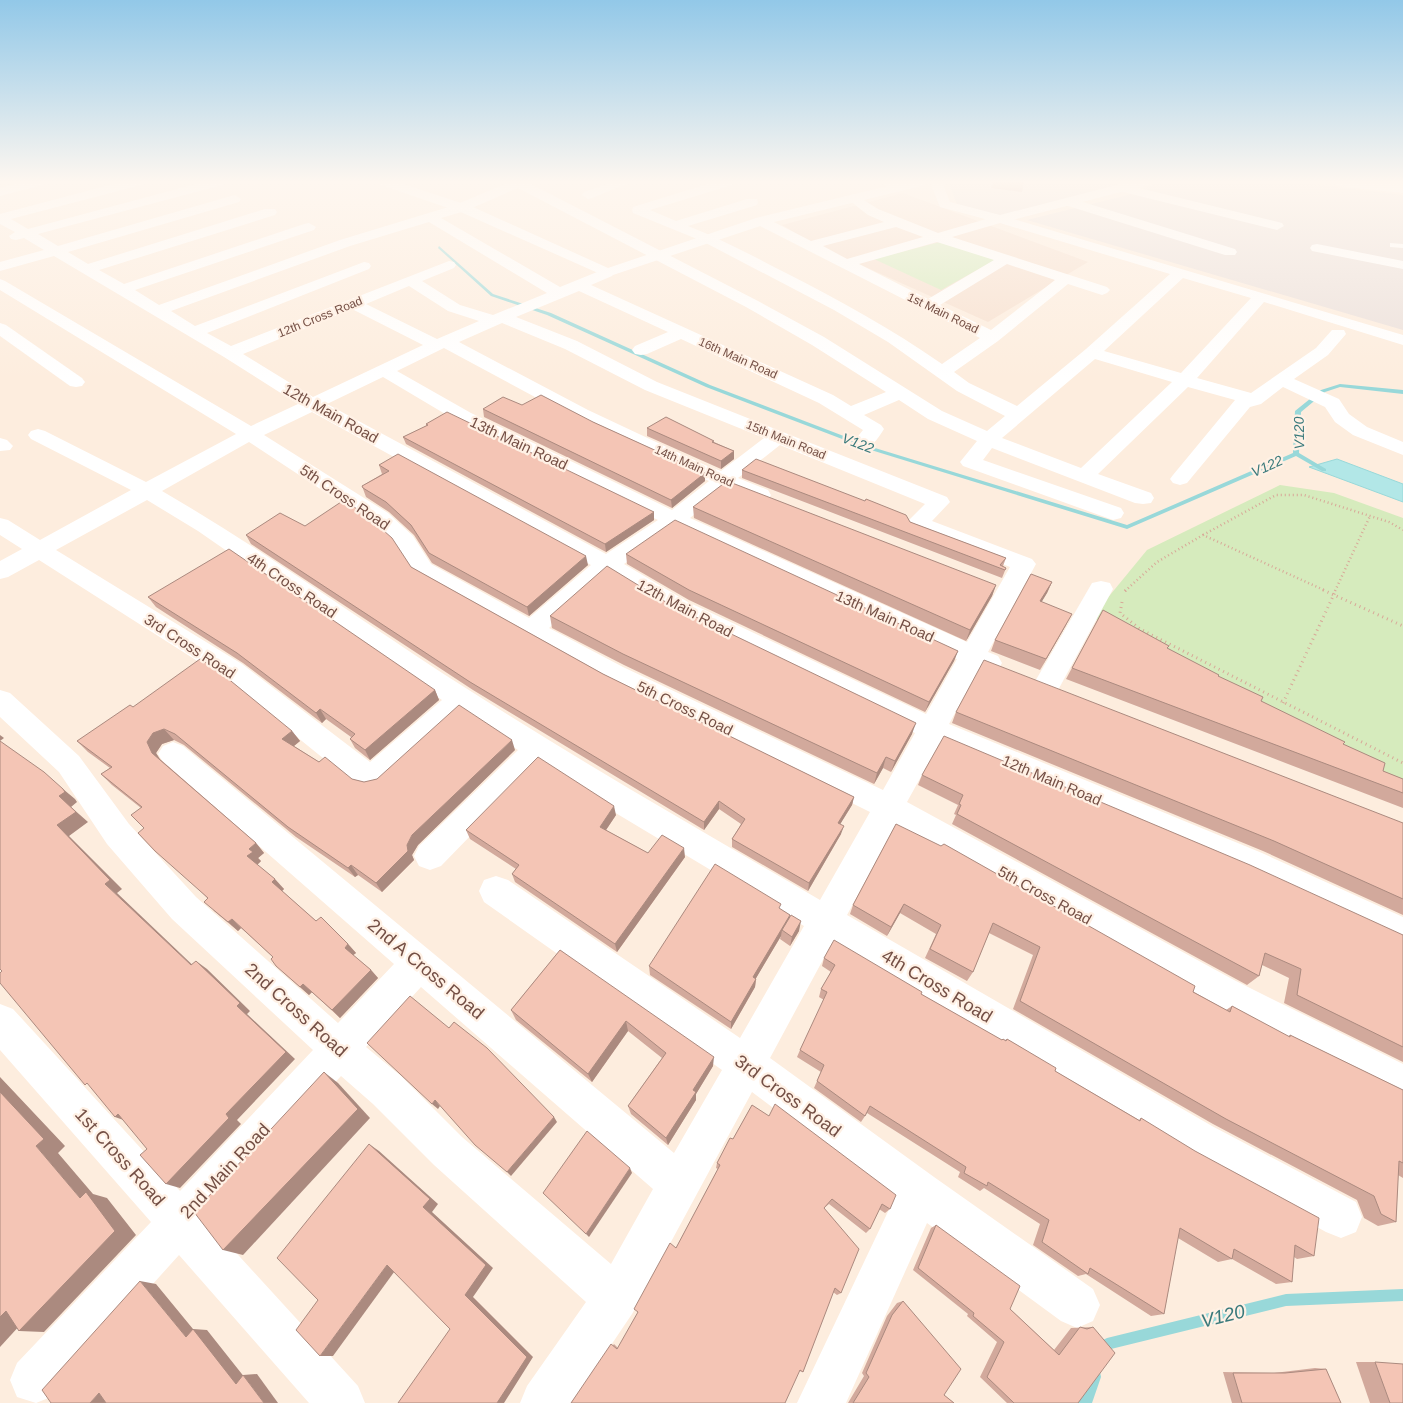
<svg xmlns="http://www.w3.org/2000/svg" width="1403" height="1403" font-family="Helvetica,sans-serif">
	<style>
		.residential { fill: #f7e0cf }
		.industrial { fill: #ebe0db }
		.green { fill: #d6ebbd }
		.water { fill: #b2e7e7; stroke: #98d8d9 }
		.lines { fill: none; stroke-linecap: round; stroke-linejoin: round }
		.stream { fill: #98d8d9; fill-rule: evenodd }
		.path-far1 { stroke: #d8a898; stroke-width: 2.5; stroke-dasharray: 1 3; stroke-linecap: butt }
		.path { stroke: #d8a898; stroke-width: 3; stroke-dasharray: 1 4; stroke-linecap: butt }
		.lane { fill: #fff; fill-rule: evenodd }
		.street { fill: #fff; fill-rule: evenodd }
		.secondary { fill: #fff; fill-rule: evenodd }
		.wall { fill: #d2a99c }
		.shaded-wall { fill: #ab8a7f }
		.building { fill: #f4c5b5; stroke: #ab8a7f }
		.labels { text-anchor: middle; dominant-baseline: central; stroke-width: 4.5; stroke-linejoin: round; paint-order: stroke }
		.far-street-label { font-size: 12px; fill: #744f45; stroke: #fff1e5 }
		.far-water-label { font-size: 14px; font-style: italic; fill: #39797b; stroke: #fff1e5 }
		.street-label { font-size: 15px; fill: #744f45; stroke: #fff1e5 }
		.near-street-label { font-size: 18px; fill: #744f45; stroke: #fff1e5 }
		.near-water-label { font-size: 19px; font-style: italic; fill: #39797b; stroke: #fff1e5 }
	</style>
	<rect width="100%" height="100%" fill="#fdedde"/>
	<path class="residential" d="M903,193L1088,262L988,322L814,244L782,225Z"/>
	<g class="industrial">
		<path d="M948,182H1130L1000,216L957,204Z"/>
		<path d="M1158,182H1296L1403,195V330L1027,220L1132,194Z"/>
	</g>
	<g class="green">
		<path d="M940,242L995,260L941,290L874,259Z"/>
		<path d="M1280,485L1334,493L1403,518V788L1092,617L1147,550Z"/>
	</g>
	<path class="water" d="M1337,459L1403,484V502L1309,467Z"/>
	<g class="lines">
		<g class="stream">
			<path d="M439,246L493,294L551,313L710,385L875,448L1127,525L1293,453L1295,411L1321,390L1340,384L1403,390V394L1340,387L1325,392L1301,412L1299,453L1326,469V471H1322L1296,456L1127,529L871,450L706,387L547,315L491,296L438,248Z"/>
			<path d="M1403,1289V1301L1286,1306L1111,1349L1109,1357L1104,1358L1099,1357L1098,1352L1103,1340L1107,1338L1286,1294Z"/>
			<path d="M1095,1371L1100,1372L1101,1377L1092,1403H1078L1090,1372Z"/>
		</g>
		<g class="path-far1">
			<path d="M1203,535L1276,495H1304L1389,522L1403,530"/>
			<path d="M1125,591L1157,562L1203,535L1326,591"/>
			<path d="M1335,591L1370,516"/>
		</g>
		<g class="path">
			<path d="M1323,590L1403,626"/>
			<path d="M1125,591L1126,590"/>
			<path d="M1122,602L1120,613L1140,629L1403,763"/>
			<path d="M1283,703L1336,590"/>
		</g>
		<path class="lane" d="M1390,243L1403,244V248L1390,247Z"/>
		<g class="street">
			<path d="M22,182H44L42,185L0,196V188Z"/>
			<path d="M121,182H143L141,185L11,219L28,229L203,182H224L222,185L38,234L58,246L231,196L235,195L241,199L239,202L68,252L88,264L265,209H275L277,212L275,215L99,270L124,284L304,224L309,223L316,227L314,230L135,290L159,305L340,240L455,205L510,182H527L758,301L824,337L942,411L987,431L1005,416L957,391L888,342L834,310L702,241L633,213L632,210L633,207L714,182H734L732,185L650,210L676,221L747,199H757L758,202L757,205L688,226C721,239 753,256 784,272C839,300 892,329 942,364L980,338L756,224L754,221L756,218H766L811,241L884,222L868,215L850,201L848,198L854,194L878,209L938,233L1000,215L1403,335V345L1264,302L1197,378L1251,393L1316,348L1332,330H1344L1346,334L1328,355L1294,379L1339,399L1349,414L1367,427L1403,442V455L1353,435L1335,422L1325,407L1283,387L1261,404L1250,407L1187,483L1180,485L1173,483L1170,479L1173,475L1235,400L1188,387L1098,474L1151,493L1154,498L1151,503L1143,504L1135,503L992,448L983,460L1121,508L1124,513L1121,518L1113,520L963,466L960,462L977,441L928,419L899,400L864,415L881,425L884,429C876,441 869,453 854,449L851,445L863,430L819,403L681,339L647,354L641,355L635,354L632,350L635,346L668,332L579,291L516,317L577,341L657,382L947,497L950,502L932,521L1032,559L1036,564L988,652L998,656L1002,663L998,670L989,673L979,669L949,724L1262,853L1403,917V950L1240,873L939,744L907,802L1234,980L1403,1064V1104L1208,1006L895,826L847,915L1212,1126L1356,1202L1362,1217L1356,1232L1341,1238L1326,1232L1184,1154L832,943L770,1058L934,1177L1093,1289L1100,1305L1093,1321L1077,1328L1061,1321L927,1223L846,1403H797L894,1199L752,1092L632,1314L572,1403H520L527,1386L586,1302L434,1165L373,1104L341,1076L208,1222L358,1386L365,1403H309L179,1255L51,1397L36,1403L17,1397L10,1380L17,1363L151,1222L0,1050V1004L13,1009L180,1191L313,1050L172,919L107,844L59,772L0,717V690L10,693L79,756L129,824L196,897L338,1023L394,964L163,762L158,754L163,746L173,742L183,746L674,1153L722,1070L484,902L479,891L484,880L496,876L508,880L740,1038L804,926L599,803L540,764L441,866L430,870L419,866L414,856L419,846L518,750L463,714L382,788L371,791L360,788L224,678L39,560L8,577L0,579V561L22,549L0,535V518L8,520L40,540L131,490L31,439L28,435L31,431L38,429L45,431L146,482L236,434L0,290V279L5,281L251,426L298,404L224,357L54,256L0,271V262L44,250L24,238L16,240L11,239L9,236L15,232L0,224V214ZM518,188L746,307L812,345L886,392L851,406L833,395L591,285L612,276L614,273L612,270H602L560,287L441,218L465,211ZM429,222L547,293L493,315L460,305L422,281L454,268L456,265L454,262L449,261L231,346L207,333L369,269L371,266L369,263L364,262L195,326L171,311L350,246ZM1000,223L1170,274L1086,349L1017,406L969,383L954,372L998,341L1068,284L1102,295L1107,293L1110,290L1107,287L952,237ZM896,227L923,237L847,259L823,246ZM937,242L994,260L928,299L859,264ZM1007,264L1055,280L991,330L940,305ZM1183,278L1251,298L1181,373L1104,351ZM409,286L448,311L479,321L437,339L366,304ZM352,309L423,345L313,397L243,354ZM502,323L565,349L645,390L764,438L721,471L705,465L588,410L459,342ZM444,348L574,418L709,481L672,510L471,413L397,371ZM1095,359L1172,382L1081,468L1002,438ZM383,377L457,421L658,520L606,554L327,404ZM312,412L591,565L529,618L431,564L413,536L388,513L264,435ZM249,442L372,523L397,546L415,574L605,681L870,812L820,900C703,832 586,765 472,692C368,626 269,553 162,491ZM780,445L925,504L906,523L909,528L1010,567L967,642L690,518L726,488C739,494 753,503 768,500L771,495L768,490L738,478ZM147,500L198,531L442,700L370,762L242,664L56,550ZM675,528L957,659L926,714L688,602L624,564ZM608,575L670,614L915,733L883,790L623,667L549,628ZM421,987L653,1189L611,1264L462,1137L401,1076L366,1047Z"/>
			<path d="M612,182H631L592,198L588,199L582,195L584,192Z"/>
			<path d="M880,182H897L905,188L899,192Z"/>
			<path d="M1395,182H1403V187Z"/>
			<path d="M1123,184L1282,223L1284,226L1277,230L1119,191L1117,188L1119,185Z"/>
			<path d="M1070,198L1235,249L1237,252L1235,255H1225L1065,205L1064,202L1065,199Z"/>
			<path d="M1317,244L1403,261V269L1312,251L1310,248L1312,245Z"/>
			<path d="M0,323L6,325L82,378L85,382L82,386L76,387L70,386L0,336Z"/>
			<path d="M0,438L7,440L13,446L10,450L0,451Z"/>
			<path d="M1101,581L1110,583L1113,589L1057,692L1047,695L1037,692L1033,685L1037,678L1092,583Z"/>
		</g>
		<g class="secondary">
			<path d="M379,182H398L473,207L608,268L756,218L904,182H927L925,185L766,224L607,277L463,213L381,185Z"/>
			<path d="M930,182H942L950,202L1000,215L1128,182H1150L1148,185L1000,223L940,207Z"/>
			<path d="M1331,182H1375L1403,185V193L1337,186Z"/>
		</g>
	</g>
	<g class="wall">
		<path d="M993,182H1024L1022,192L991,188Z"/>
		<path d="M522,405L593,422L705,473V481L672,508L484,417L483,409Z"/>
		<path d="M426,424L654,512V520L606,552L406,444L403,437L426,426Z"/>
		<path d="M647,428L714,442L734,451V459L721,469L647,436Z"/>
		<path d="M379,465L588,565L529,616L432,563L414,535L389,512L366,497L362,486L382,474Z"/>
		<path d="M742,470L910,522L1006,558L1003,566L1006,568L1002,578L742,478Z"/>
		<path d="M693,507L996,585L992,596L966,641L694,518Z"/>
		<path d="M305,526L411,567L603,674L854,797L852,805L840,824L841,834L808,891L732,847V839L741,824L719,809L704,830L473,690L251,544L246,535Z"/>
		<path d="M626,554L958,651L954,661L925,712L689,600L627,564Z"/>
		<path d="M1052,582L1047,593L1041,602L1066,625L1040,670L991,651L995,640Z"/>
		<path d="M148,597L435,690L439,700L370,760L355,748L350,739L351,737L326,719L322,723L243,663L156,607Z"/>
		<path d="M669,604L912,734L891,772L883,768L874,784L624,665L552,628L550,616Z"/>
		<path d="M1103,610L1168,649L1261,701L1343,744L1383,771L1403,779V808L1066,679Z"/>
		<path d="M133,707L292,731L300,741L294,746L319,762L352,779L364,782L515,750L418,845L412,855L414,860L382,892L358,875L355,877L296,837L184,745L174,740L162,744L156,753L160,759L256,843L264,853L258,858L261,861L257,865L284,889L282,891L316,921L348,944L356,953L353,955L371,970L378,978L340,1018L312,992L309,995L285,974L273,957L241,928L238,931L214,911L208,899L144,828L141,808L112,785L101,774L110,768L88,752L77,741Z"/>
		<path d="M956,712L1403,823V915L1263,851L952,723Z"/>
		<path d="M922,775L1403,935V1062L1284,1003L1289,978L1262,965L1259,976L1247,985L952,824L956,815L954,814L958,805L918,785Z"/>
		<path d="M616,815L606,830L648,853L685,857L617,952L515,882L512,874L516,869L470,839L466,830Z"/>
		<path d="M896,824L1226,1010L1232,1006L1288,1037L1290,1035L1403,1090V1178L1398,1175L1396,1222L1378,1226L1364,1218L1357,1200L1213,1124L1013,1009L1033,955L989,933L973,972L967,981L925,958L936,934L900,913L887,936L850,914L853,905Z"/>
		<path d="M780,909L790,915L789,918L799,931L790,946L780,939L781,936L756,978V979L755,987L731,1029L650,975L649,966Z"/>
		<path d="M560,950L713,1066L696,1094V1100L668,1145L631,1114L628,1106L662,1058L628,1031L592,1082L516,1020L511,1010Z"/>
		<path d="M824,958L921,994L1001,1040L1003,1039L1005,1040L1007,1039L1055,1071L1139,1120L1141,1118L1314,1256L1297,1259L1294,1257L1292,1282L1276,1284L1232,1259L1218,1262L1178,1238L1164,1314L1151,1316L1086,1274L1078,1276L1033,1245L1040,1224L984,1188L980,1191L958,1177L960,1172L867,1113L861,1122L814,1088L821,1072L797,1057L800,1050L824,1000L819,997L821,989L831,972L822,966Z"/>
		<path d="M752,1105L890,1209L885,1213L879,1209L870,1229L866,1233L829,1204L824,1208L841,1293L837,1295L833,1292L803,1372L799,1371L571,1403L614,1344L618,1348L676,1248L718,1169L716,1168L717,1163L733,1139Z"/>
		<path d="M936,1225L1010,1309L1054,1350L1071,1328L1093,1327L1078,1403H1007L980,1377L997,1342L967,1316L968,1314L913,1270L931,1228Z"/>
		<path d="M903,1301L944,1395L954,1403H848L864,1376L862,1373L887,1316L897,1303Z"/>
		<path d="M1356,1362H1375L1403,1403H1370Z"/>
		<path d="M1315,1368L1326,1369L1341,1403H1232L1223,1372L1274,1373Z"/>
	</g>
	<g class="shaded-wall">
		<path d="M734,451V459L721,469V461Z"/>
		<path d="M705,473V481L672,508L671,500Z"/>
		<path d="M654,512V520L606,552L605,544Z"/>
		<path d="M586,556L588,565L529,616L527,607Z"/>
		<path d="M1052,582L1047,593L1035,613L1040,601Z"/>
		<path d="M996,585L992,596L966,641L970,630Z"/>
		<path d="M1072,614L1066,625L1040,670L1046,659Z"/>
		<path d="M958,651L954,661L925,712L929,702Z"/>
		<path d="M435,690L439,700L370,760L365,750Z"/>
		<path d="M320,709L326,719L322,723L316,713Z"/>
		<path d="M916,723L912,734L891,772L895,761Z"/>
		<path d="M164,729L174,740L162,744L156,753L162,763L152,753L147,742L153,733Z"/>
		<path d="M292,731L300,741L289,750L282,739Z"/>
		<path d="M0,735L4,738L0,741Z"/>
		<path d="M512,740L515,750L418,845L412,855L414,860L382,892L376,883L407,845L412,835Z"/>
		<path d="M886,757L883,768L874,784L877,773Z"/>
		<path d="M63,789L75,799L77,802L71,807L88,822L69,836L122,889L117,893L202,974L191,965L105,884L57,825L59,796Z"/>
		<path d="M854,797L852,805L836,831L838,823Z"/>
		<path d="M719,801V809L704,830V822Z"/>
		<path d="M614,806L616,815L602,836L600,827Z"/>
		<path d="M844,826L841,834L808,891L809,883Z"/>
		<path d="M256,843L264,853L258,858L261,861L256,866L247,856L249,849Z"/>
		<path d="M684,848L685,857L617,952L615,944Z"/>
		<path d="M351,865L358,875L355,877L348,868Z"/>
		<path d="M275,879L284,889L281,892L272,882Z"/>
		<path d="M904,904L900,913L887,936L891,927Z"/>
		<path d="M790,915L788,924L782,930L781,936L752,985L753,977Z"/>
		<path d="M232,919L241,928L238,931L228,922Z"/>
		<path d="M801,921L799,931L790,946L792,937Z"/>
		<path d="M348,944L356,953L352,956L345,948Z"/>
		<path d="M196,961L207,969L250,1011L247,1014L295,1059L237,1120L241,1124L180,1188L166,1184L226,1114L237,1006Z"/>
		<path d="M371,970L378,978L340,1018L332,1010Z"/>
		<path d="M756,979L755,987L731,1029V1022Z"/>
		<path d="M303,984L312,992L309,995L300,987Z"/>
		<path d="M626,1021L628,1031L592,1082L588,1074Z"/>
		<path d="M714,1057L713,1066L696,1094V1100L668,1145L666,1138L693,1090Z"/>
		<path d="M324,1072L338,1083L370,1118L243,1255L223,1250Z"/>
		<path d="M0,1077L65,1146L58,1153L93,1194L107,1198L136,1235L44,1332L19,1331L80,1198L36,1146L0,1092Z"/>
		<path d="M435,1100L440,1106L438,1109L432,1104Z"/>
		<path d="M118,1114L129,1122L115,1117Z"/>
		<path d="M554,1117L557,1122L511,1176L507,1172Z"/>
		<path d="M369,1144L379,1151L438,1204L432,1212L493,1268L473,1297L533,1357L504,1403H497L465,1295L423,1207Z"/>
		<path d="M630,1168L632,1173L589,1237L586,1234Z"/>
		<path d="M387,1265L397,1268L333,1356H320Z"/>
		<path d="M140,1281L156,1284L193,1329L207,1330L249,1383L236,1384L186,1337Z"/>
		<path d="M6,1311L32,1312L0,1347V1317Z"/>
		<path d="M257,1374L278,1403H264L243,1375Z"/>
		<path d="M99,1393L107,1403H90Z"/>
	</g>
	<g class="building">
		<path d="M541,395L593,422L705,473L671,500L483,409L503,397L522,405Z"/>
		<path d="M447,412L654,512L605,544L403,437L428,425L426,424Z"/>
		<path d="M666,417L714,441L712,442L734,451L721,461L647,428Z"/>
		<path d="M398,454L586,556L527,607L429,553L411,525L386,502L363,488L362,486L389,471L379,465Z"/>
		<path d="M756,459L865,501L866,499L906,515L910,522L1006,558L1000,565L1006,568L1005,570L742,470Z"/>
		<path d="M727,481L996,585L970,630L693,507Z"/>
		<path d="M344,500L367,516L392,538L411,567L603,674L854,797L838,823L844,826L809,883L732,839L745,819L719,801L704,822L470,682L246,535L280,513L305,526Z"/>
		<path d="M675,520L958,651L929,702L689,590L626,554Z"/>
		<path d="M229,549L435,690L365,750L350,739L355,734L320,709L316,713L237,653L148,597Z"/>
		<path d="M607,566L669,604L916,723L895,761L886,757L877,773L623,654L550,616Z"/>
		<path d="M1031,574L1052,582L1040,601L1072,614L1046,659L995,640Z"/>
		<path d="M1103,610L1169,646L1167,648L1219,675L1218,676L1263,697L1261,701L1345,742L1343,744L1385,763L1383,771L1403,779V793L1072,668Z"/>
		<path d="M200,659L215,668L292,731L282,739L319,762L325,757L352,779L364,782L377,779L459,705L512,740L412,835L407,845L408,851L376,883L351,865L348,868L288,827L175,734L164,729L153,733L147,742L152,753L256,843L249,849L253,852L247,856L275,879L272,882L316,921L321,917L348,944L345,948L371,970L332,1010L303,984L300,987L276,966L271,959L273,957L232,919L228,922L204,902L208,898L155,851L138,833L144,828L131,815L142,807L101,774L112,767L77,741L130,705L133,707Z"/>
		<path d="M984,660L1403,823V899L1274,841L956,712Z"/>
		<path d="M944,736L1250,865L1403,935V1047L1297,995L1301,969L1265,953L1259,976L957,814L961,805L959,804L963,795L922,775Z"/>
		<path d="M0,741L44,772L63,789L65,792L59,796L76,812L57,825L110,880L105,884L191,965L196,961L240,1003L237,1006L286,1052L226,1114L229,1118L166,1184L140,1155L147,1149L118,1114L115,1117L87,1083L85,1085L0,983V973L2,971L0,969Z"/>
		<path d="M538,757L614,806L600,827L648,853L662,835L684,848L615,944L512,874L519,865L466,830Z"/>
		<path d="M896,824L941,846L944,844L1195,986L1193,992L1230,1012L1232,1006L1290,1037V1035L1403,1090V1163L1399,1161L1396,1222L1381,1214L1374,1196L1226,1119L1020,1001L1040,947L993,923L973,972L930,949L941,925L904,904L891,927L853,905Z"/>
		<path d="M715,864L781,904L779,908L790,915L753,977L756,979L731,1022L649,966Z"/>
		<path d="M791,915L801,921L792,937L782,930Z"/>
		<path d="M834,940L922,992L921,994L1002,1040L1003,1039L1006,1041L1007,1039L1056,1068L1055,1071L1140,1121L1141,1118L1195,1151L1319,1218L1314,1256L1295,1245L1292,1282L1234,1249L1232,1259L1180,1228L1164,1314L1090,1268L1088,1274L1042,1242L1049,1220L988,1182L987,1186L964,1173L966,1167L870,1106L865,1116L817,1081L824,1065L800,1050L827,992L821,989L835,965L824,958Z"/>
		<path d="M560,950L714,1057L693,1090L696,1092L666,1138L628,1106L666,1053L626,1021L588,1074L511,1010Z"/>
		<path d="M410,996L449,1028L454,1022L487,1048L554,1117L507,1172L475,1145L435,1100L432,1104L367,1043Z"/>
		<path d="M324,1072L358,1109L223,1250L194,1212Z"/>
		<path d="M0,1092L44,1139L36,1146L80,1198L86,1192L115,1231L19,1331L6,1311L0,1317Z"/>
		<path d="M775,1104L896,1195L890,1209L882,1204L870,1229L832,1199L824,1208L859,1249L841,1293L835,1288L803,1372L800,1370L785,1403H571L611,1344L617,1349L638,1312L634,1309L670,1243L676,1248L720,1165L717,1163L730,1138L733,1139L752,1105L769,1116Z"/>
		<path d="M587,1131L630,1168L586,1234L543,1193Z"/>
		<path d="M369,1144L430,1199L423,1207L486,1265L465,1295L527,1357L497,1403H398L450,1329L387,1265L320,1356L296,1330L318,1300L277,1258Z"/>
		<path d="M936,1225L1020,1286L1010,1309L1059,1355L1080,1327L1087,1329L1093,1327L1115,1353L1078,1403H1014L987,1377L1004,1342L973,1316L974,1313L918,1268Z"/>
		<path d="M140,1281L186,1337L193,1329L236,1384L243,1375L264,1403H106L99,1393L90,1403H51L42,1390Z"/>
		<path d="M903,1301L961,1369L944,1395L954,1403H853L869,1377L866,1373L892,1315Z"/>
		<path d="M1375,1362L1403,1364V1403H1390Z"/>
		<path d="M1326,1369L1341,1403H1242L1233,1373H1285Z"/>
	</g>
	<linearGradient id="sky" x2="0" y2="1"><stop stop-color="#92c8e8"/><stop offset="0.48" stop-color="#fef7f0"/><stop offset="1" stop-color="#fef7f0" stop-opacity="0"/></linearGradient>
	<rect width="1403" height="379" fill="url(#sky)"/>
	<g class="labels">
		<g class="far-street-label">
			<text transform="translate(943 313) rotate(26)">1st Main Road</text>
			<text transform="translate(320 317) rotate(-22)">12th Cross Road</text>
			<text transform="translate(738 358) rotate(24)">16th Main Road</text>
			<text transform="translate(786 440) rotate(22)">15th Main Road</text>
			<text transform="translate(694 466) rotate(24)">14th Main Road</text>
		</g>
		<g class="far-water-label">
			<text transform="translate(1299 433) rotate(-91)">V120</text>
			<text transform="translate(858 443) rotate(20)">V122</text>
			<text transform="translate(1267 466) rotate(-24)">V122</text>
		</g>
		<g class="street-label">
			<text transform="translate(331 413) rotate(29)">12th Main Road</text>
			<text transform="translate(519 443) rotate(25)">13th Main Road</text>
			<text transform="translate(345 497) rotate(34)">5th Cross Road</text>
			<text transform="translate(292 585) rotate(34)">4th Cross Road</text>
			<text transform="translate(685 608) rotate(28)">12th Main Road</text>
			<text transform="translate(885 616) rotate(24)">13th Main Road</text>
			<text transform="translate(190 646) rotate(33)">3rd Cross Road</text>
			<text transform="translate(685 708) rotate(26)">5th Cross Road</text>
			<text transform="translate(1052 780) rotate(23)">12th Main Road</text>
			<text transform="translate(1045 895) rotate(29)">5th Cross Road</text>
		</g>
		<g class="near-street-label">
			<text transform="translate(426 969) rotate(40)">2nd A Cross Road</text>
			<text transform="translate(937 986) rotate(31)">4th Cross Road</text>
			<text transform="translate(296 1010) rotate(42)">2nd Cross Road</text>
			<text transform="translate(788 1096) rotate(36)">3rd Cross Road</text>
			<text transform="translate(120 1157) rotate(48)">1st Cross Road</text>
			<text transform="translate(225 1171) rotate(-47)">2nd Main Road</text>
		</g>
		<g class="near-water-label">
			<text transform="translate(1223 1316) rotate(-14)">V120</text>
		</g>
	</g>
</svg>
